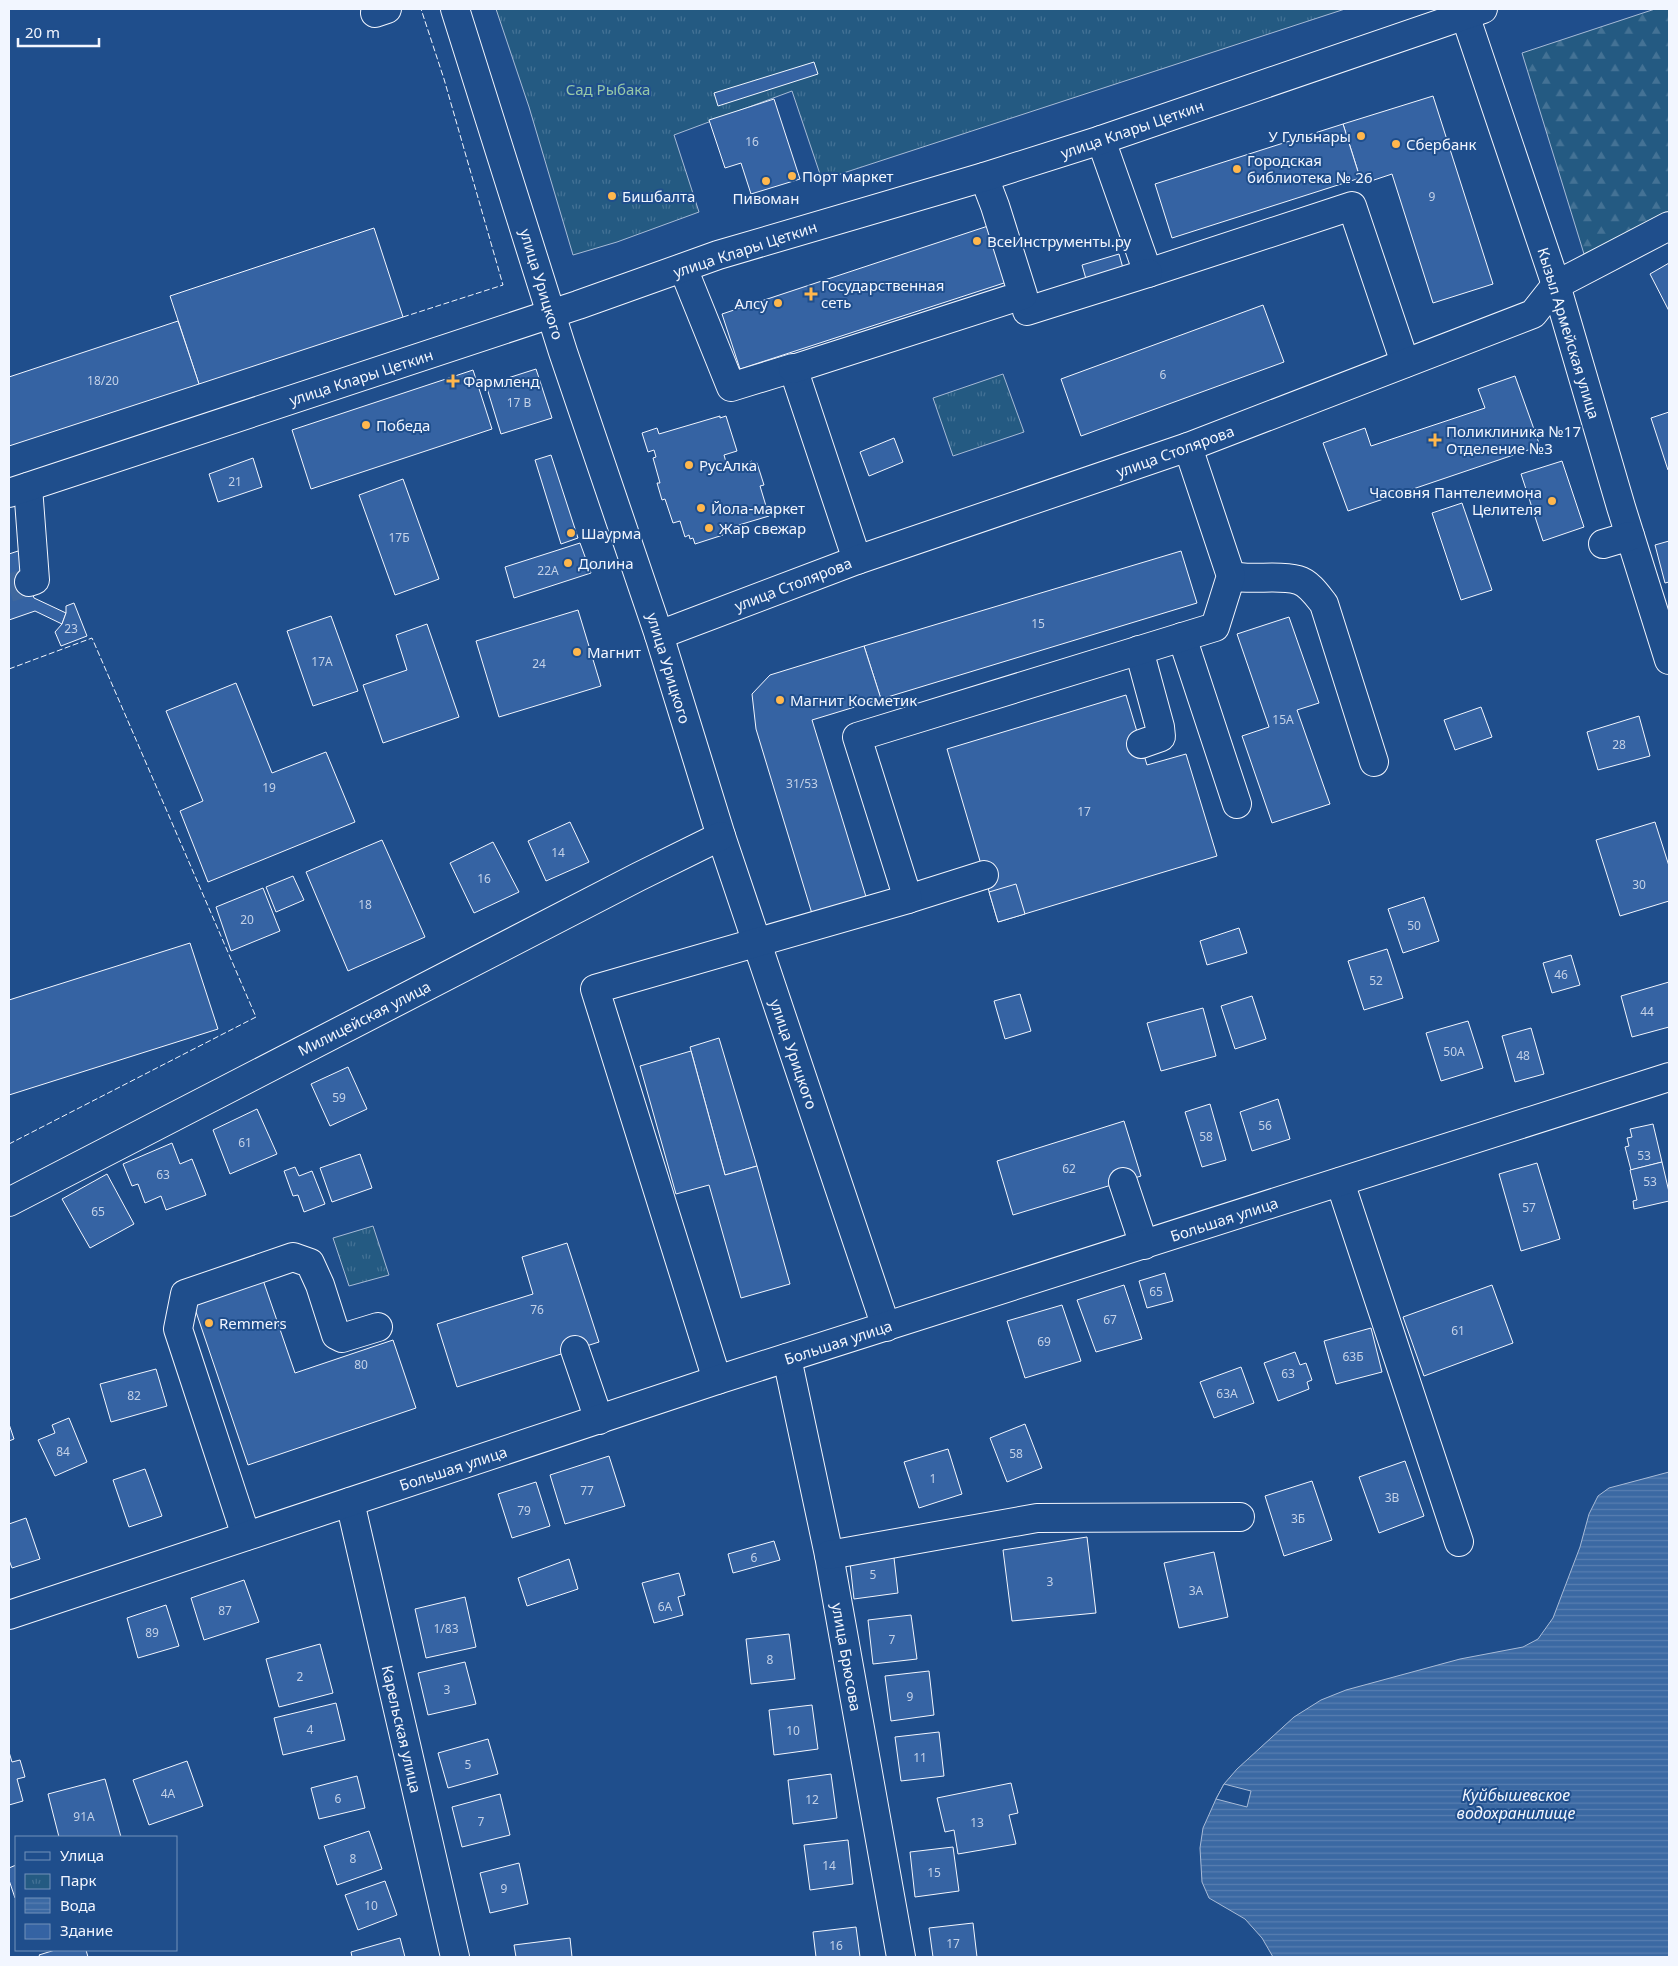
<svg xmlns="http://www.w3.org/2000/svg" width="1678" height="1966" font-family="'Noto Sans',sans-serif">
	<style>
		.forest { fill: url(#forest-firs); stroke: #a8bbd7 }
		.park { fill: url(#park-tufts); stroke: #a8bbd7 }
		.water { fill: url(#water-rules); stroke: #a8bbd7 }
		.pier { fill: #1f4e8c; stroke: #a8bbd7 }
		.building { fill: #3563a3; stroke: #f2f6ff }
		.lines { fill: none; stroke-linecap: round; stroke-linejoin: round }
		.minor-tunnel { stroke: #3f679d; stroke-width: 28; stroke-dasharray: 28 14; stroke-linecap: butt }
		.minor-casing { stroke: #f2f6ff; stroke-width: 30 }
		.major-casing { stroke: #f2f6ff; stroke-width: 30 }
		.minor { stroke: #1f4e8c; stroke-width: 28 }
		.major { stroke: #1f4e8c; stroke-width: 28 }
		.fence { stroke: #f2f6ff; stroke-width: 1; stroke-dasharray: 6 2.5; stroke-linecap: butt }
		.poi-dot { fill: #ffb74d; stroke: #1f4e8c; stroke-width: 2 }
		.labels { text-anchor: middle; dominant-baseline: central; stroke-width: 4; stroke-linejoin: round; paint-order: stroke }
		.number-label { font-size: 12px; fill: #c3d1e8 }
		.park-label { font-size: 15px; fill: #97c8a6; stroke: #1f4e8c }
		.street-label { font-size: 15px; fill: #f2f6ff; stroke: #1f4e8c }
		.poi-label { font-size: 15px; fill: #f2f6ff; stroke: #1f4e8c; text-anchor: start }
		.water-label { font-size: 16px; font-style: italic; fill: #f2f6ff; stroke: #1f4e8c }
	</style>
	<defs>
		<pattern id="forest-firs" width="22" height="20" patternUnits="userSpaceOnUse" patternTransform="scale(1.25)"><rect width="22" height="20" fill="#245a82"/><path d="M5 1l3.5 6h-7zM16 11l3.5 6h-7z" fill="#447295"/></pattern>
		<pattern id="park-tufts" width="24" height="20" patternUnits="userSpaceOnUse" patternTransform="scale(1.25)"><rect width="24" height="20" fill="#245a82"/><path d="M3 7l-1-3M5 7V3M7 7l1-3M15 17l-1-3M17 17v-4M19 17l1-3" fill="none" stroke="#447295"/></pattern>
		<pattern id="water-rules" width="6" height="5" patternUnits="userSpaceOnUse" patternTransform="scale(1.25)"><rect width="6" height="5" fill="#3b69a3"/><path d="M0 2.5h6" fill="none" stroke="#587fb1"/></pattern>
	</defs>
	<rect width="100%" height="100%" fill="#1f4e8c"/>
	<path class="forest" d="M1655,9H1669V215L1584,254L1522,53Z"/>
	<g class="park">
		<path d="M496,9H1345L822,180L792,91L674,135L699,212L617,242L573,255L529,107Z"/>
		<path d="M1003,374L1024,432L953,456L933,398Z"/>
		<path d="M373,1226L389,1275L349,1286L333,1238Z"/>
	</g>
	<path class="water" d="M1669,1472V1957H1273L1262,1938L1245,1919L1209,1898L1202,1882L1200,1848L1203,1828L1216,1799L1224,1784L1237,1769L1294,1717L1321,1700L1346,1690L1460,1659L1523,1647L1538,1639L1553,1618L1580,1547L1589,1514L1598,1496L1609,1488Z"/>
	<path class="pier" d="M1224,1784L1251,1791L1247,1807L1216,1799Z"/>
	<g class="building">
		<path d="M814,62L818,74L718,106L714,93Z"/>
		<path d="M1433,96L1493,284L1433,303L1392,174L1362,184L1343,124Z"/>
		<path d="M774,99L800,179L751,194L741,163L725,168L709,120Z"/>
		<path d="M1343,124L1360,178L1172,238L1155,184Z"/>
		<path d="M988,226L1007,282L740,369L722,314Z"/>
		<path d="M374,228L403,317L199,384L170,296Z"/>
		<path d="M1119,254L1125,275L1088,286L1082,265Z"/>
		<path d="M1669,263V311L1650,274Z"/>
		<path d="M1263,305L1284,362L1081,436L1061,379Z"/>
		<path d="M178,321L199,384L9,446V377Z"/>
		<path d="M536,369L552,418L501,434L486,385Z"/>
		<path d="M473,370L492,429L311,489L292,430Z"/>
		<path d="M1515,376L1540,446L1348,511L1323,443L1365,428L1371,446L1485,408L1478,389Z"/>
		<path d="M1669,412V469L1668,470L1651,418Z"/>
		<path d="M720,416V418L726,416L737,451L724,455L728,469L752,461L753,464L757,463L764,485L760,486L769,516L722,530L723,535L695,544L693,538L690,539L689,535L685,537L680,521L673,523L665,499L662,500L657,483H660L653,458L656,457L654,450L648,452L642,433L657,428L659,434Z"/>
		<path d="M894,438L903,462L869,476L860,452Z"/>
		<path d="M551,455L578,538L561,544L535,460Z"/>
		<path d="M253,458L262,487L218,502L209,474Z"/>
		<path d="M1562,461L1584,527L1543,541L1521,474Z"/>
		<path d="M403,479L439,579L395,595L359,495Z"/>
		<path d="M1462,503L1492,590L1461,600L1432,513Z"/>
		<path d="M1669,541V582L1665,583L1655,545Z"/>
		<path d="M580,543L591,573L514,598L505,567Z"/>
		<path d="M18,551L34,598L66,613L62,624L35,611L9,620V554Z"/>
		<path d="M1181,551L1197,603L881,699L864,646Z"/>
		<path d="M74,603L87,636L61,646L55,632L62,624L66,613V606Z"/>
		<path d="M578,610L601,686L499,717L476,641Z"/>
		<path d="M331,616L358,691L313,706L287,631Z"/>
		<path d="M1289,617L1319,703L1297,710L1330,804L1272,823L1242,736L1269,727L1237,634Z"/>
		<path d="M427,624L459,717L383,743L363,685L407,670L396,635Z"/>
		<path d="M864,646L881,699L812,720L867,900L813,917L756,729L752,694L770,675Z"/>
		<path d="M236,683L272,773L326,752L355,822L208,882L180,811L203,801L166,711Z"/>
		<path d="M1126,695L1147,765L1186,754L1217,856L998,922L947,749Z"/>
		<path d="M1481,707L1492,737L1455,750L1444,720Z"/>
		<path d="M1639,716L1650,756L1598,770L1587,732Z"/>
		<path d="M570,822L589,862L546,881L528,841Z"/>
		<path d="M1655,822L1669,866V901L1620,916L1596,840Z"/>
		<path d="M382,840L425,937L348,971L306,872Z"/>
		<path d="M493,842L519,892L474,913L450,863Z"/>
		<path d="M293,876L304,900L276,912L266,887Z"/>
		<path d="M1016,884L1025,914L998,922L989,892Z"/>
		<path d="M263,888L280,931L231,951L216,907Z"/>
		<path d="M1424,897L1439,941L1403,953L1388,909Z"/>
		<path d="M1239,928L1247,953L1207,965L1200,941Z"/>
		<path d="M190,943L218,1029L9,1095V1000Z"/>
		<path d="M1387,949L1403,998L1364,1010L1348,961Z"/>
		<path d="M1571,955L1580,985L1552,993L1543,963Z"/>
		<path d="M1669,982V1027L1632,1037L1621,996Z"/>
		<path d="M1020,994L1031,1031L1005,1039L994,1001Z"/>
		<path d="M1252,996L1266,1039L1235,1049L1221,1006Z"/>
		<path d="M1203,1008L1216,1056L1161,1071L1147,1023Z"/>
		<path d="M1468,1021L1483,1068L1441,1081L1426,1033Z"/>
		<path d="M1531,1028L1544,1074L1515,1082L1502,1036Z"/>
		<path d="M719,1038L757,1166L725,1175L690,1047Z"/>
		<path d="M691,1051L725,1175L757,1166L790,1284L741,1298L709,1185L676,1194L640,1066Z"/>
		<path d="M348,1067L367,1109L330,1126L311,1084Z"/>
		<path d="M1278,1099L1290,1139L1252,1151L1240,1112Z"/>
		<path d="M1210,1104L1226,1160L1202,1167L1185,1112Z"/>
		<path d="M257,1109L277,1154L230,1174L213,1130Z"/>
		<path d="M1124,1121L1141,1176L1013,1215L997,1161Z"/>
		<path d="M1653,1124L1662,1162L1631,1170L1625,1147L1629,1146L1627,1138L1632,1137L1630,1129Z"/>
		<path d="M172,1143L180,1164L192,1159L206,1195L166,1210L161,1196L145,1203L138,1184L132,1186L123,1164Z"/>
		<path d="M360,1154L372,1188L332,1202L320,1168Z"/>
		<path d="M1662,1162L1669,1192V1201L1634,1209L1633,1201L1637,1200L1630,1170Z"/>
		<path d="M1537,1163L1560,1239L1521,1251L1499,1174Z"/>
		<path d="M295,1167L299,1176L312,1171L325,1204L304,1212L298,1195L293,1196L284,1171Z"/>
		<path d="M107,1174L134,1224L90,1248L62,1199Z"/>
		<path d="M567,1243L599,1342L457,1387L437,1324L533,1294L522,1257Z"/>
		<path d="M1165,1273L1173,1301L1147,1308L1139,1281Z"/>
		<path d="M263,1280L295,1373L393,1340L416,1408L248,1465L193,1303Z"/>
		<path d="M1124,1285L1142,1339L1096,1352L1077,1300Z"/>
		<path d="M1492,1285L1513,1343L1424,1376L1403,1317Z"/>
		<path d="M1062,1305L1081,1361L1025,1378L1007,1321Z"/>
		<path d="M1371,1328L1382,1372L1336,1384L1324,1341Z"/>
		<path d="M1295,1352L1300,1365L1306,1363L1312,1380L1307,1382L1309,1389L1278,1401L1264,1363Z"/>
		<path d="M1241,1367L1254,1403L1214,1418L1200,1382Z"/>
		<path d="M156,1369L167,1406L111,1422L100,1384Z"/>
		<path d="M69,1418L87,1462L55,1476L38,1440L55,1433L52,1425Z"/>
		<path d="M9,1424L14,1439L9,1441Z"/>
		<path d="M1025,1424L1042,1468L1007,1482L990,1438Z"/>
		<path d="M948,1449L962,1494L919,1508L904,1462Z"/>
		<path d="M609,1456L625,1506L565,1524L550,1475Z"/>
		<path d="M1405,1461L1424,1516L1379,1533L1359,1477Z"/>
		<path d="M145,1469L162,1516L129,1527L113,1480Z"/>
		<path d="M1312,1481L1332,1540L1284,1556L1265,1496Z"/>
		<path d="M536,1482L550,1526L512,1538L498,1494Z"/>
		<path d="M26,1518L40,1559L12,1568L9,1560V1524Z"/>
		<path d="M1087,1537L1096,1613L1012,1621L1003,1550Z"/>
		<path d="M774,1541L780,1560L733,1573L728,1554Z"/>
		<path d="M893,1549L898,1593L854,1599L849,1554Z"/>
		<path d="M1214,1552L1228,1617L1179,1628L1164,1563Z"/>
		<path d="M569,1559L578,1589L527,1606L518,1578Z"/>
		<path d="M679,1573L685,1595L678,1597L683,1615L654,1623L642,1583Z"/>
		<path d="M244,1580L259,1622L204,1640L191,1598Z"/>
		<path d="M465,1597L476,1647L426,1658L415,1609Z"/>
		<path d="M166,1605L179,1646L138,1658L127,1618Z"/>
		<path d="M911,1615L917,1659L873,1664L868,1620Z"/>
		<path d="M789,1634L795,1679L751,1684L746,1639Z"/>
		<path d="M320,1644L333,1693L279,1707L266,1659Z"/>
		<path d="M465,1662L476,1704L428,1715L418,1673Z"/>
		<path d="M929,1671L934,1715L891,1721L885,1676Z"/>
		<path d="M336,1703L345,1740L283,1755L274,1718Z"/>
		<path d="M812,1705L818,1749L774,1755L769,1710Z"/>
		<path d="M939,1732L944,1776L901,1781L895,1737Z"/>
		<path d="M488,1739L498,1774L448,1788L438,1753Z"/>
		<path d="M9,1752L12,1762L20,1760L25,1777L17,1779L23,1801L9,1805Z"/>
		<path d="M187,1761L203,1806L149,1825L133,1780Z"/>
		<path d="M831,1774L837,1818L793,1824L788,1780Z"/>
		<path d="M357,1776L365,1808L319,1819L311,1788Z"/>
		<path d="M105,1779L121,1837H59L48,1794Z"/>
		<path d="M1011,1783L1018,1813L1009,1815L1016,1844L958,1854L954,1830L945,1832L937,1798Z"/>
		<path d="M500,1794L510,1835L462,1847L452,1807Z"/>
		<path d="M369,1831L382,1869L337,1885L324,1846Z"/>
		<path d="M848,1840L853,1884L810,1890L804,1845Z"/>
		<path d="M953,1847L959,1891L915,1897L910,1852Z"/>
		<path d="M519,1863L528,1904L490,1913L480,1873Z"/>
		<path d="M16,1865V1897L15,1898L9,1880V1868Z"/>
		<path d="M385,1881L397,1915L358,1930L345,1895Z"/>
		<path d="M973,1923L977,1957H933L929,1928Z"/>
		<path d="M856,1927L860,1957H816L813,1932Z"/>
		<path d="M400,1938L405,1957H352L351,1952Z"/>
		<path d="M570,1938L572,1957H516L514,1945Z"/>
		<path d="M55,1950H86L88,1957H40L39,1955Z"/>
	</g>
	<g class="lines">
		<path class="minor-tunnel" d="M9,588L29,582"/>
		<defs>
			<g id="minor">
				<path d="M455,9L563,352L659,635L721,836L886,1327"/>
				<path d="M1463,9L1556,285L1621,507L1669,660"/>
				<path d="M375,13L387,9"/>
				<path d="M1101,140L1148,273L1352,206L1405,363"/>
				<path d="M683,268L731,387L793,368L857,560"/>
				<path d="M1027,311L1148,273"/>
				<path d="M793,369L1023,295L995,206L984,177"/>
				<path d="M28,487L35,580L29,582"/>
				<path d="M1603,544L1630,536"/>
				<path d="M1231,576C1253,581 1277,574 1298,580C1309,583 1317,595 1324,604L1374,762"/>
				<path d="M659,635L857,560L1188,447L1533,314L1556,285L1669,226"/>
				<path d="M1182,637L1237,804"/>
				<path d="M1139,650L1160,727L1161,737L1141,744"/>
				<path d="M908,899L984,875"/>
				<path d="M1123,1182L1144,1245"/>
				<path d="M1340,1182L1459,1542"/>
				<path d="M9,1202L638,877L721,836"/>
				<path d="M575,1350L599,1420"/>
				<path d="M787,1358L829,1555L901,1957"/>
				<path d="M717,1380L595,989L908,899L857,737L1215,627L1231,576L1188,447"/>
				<path d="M350,1502L455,1957"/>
				<path d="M246,1536L178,1329L185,1294L293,1257L310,1263L320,1285L336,1335L342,1338L378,1327"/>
				<path d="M829,1555L1037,1518L1240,1517"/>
				<path d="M9,1615L717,1380L1669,1077"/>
			</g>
			<path id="major" d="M9,493L578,305L718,255L984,177L1101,140L1483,9"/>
		</defs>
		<use href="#minor" class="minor-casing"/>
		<use href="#major" class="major-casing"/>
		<use href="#minor" class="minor"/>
		<use href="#major" class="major"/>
		<g class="fence">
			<path d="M403,317L503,285L444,79L421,9"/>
			<path d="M9,669L92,638L256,1017L9,1144"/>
		</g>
	</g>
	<g class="poi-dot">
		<circle cx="1361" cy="136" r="5"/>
		<circle cx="1396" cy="144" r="5"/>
		<circle cx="1237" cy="169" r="5"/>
		<circle cx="792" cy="176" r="5"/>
		<circle cx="766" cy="181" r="5"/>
		<circle cx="612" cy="196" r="5"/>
		<circle cx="977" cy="241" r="5"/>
		<path d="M808.5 286.5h5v5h5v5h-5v5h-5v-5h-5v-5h5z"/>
		<circle cx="778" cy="303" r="5"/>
		<path d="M450.5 373.5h5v5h5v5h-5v5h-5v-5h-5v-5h5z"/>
		<circle cx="366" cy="425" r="5"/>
		<path d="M1432.5 432.5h5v5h5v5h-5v5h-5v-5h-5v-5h5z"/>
		<circle cx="689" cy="465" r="5"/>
		<circle cx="1552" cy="501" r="5"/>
		<circle cx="701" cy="508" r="5"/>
		<circle cx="709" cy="528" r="5"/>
		<circle cx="571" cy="533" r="5"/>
		<circle cx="568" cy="563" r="5"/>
		<circle cx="577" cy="652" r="5"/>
		<circle cx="780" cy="700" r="5"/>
		<circle cx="209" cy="1323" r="5"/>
	</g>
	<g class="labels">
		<g class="number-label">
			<text x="752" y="141">16</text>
			<text x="1432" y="196">9</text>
			<text x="1163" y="374">6</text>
			<text x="103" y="380">18/20</text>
			<text x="519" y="402">17 В</text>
			<text x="235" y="481">21</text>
			<text x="399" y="537">17Б</text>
			<text x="548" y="570">22А</text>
			<text x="1038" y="623">15</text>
			<text x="71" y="628">23</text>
			<text x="322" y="661">17А</text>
			<text x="539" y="663">24</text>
			<text x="1283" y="719">15А</text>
			<text x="1619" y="744">28</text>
			<text x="802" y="783">31/53</text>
			<text x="269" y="787">19</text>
			<text x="1084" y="811">17</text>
			<text x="558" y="852">14</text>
			<text x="484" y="878">16</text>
			<text x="1639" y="884">30</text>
			<text x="365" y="904">18</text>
			<text x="247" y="919">20</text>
			<text x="1414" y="925">50</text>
			<text x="1561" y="974">46</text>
			<text x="1376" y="980">52</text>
			<text x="1647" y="1011">44</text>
			<text x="1454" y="1051">50А</text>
			<text x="1523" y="1055">48</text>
			<text x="339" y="1097">59</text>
			<text x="1265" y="1125">56</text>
			<text x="1206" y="1136">58</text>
			<text x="245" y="1142">61</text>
			<text x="1644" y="1155">53</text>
			<text x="1069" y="1168">62</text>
			<text x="163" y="1174">63</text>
			<text x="1650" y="1181">53</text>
			<text x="1529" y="1207">57</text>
			<text x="98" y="1211">65</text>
			<text x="1156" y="1291">65</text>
			<text x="537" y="1309">76</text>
			<text x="1110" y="1319">67</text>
			<text x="1458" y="1330">61</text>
			<text x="1044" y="1341">69</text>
			<text x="1353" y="1356">63Б</text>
			<text x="361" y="1364">80</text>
			<text x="1288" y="1373">63</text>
			<text x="1227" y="1393">63А</text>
			<text x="134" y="1395">82</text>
			<text x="63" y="1451">84</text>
			<text x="1016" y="1453">58</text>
			<text x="933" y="1478">1</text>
			<text x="587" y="1490">77</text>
			<text x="1392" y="1497">3В</text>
			<text x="524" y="1510">79</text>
			<text x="1298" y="1518">3Б</text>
			<text x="754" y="1557">6</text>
			<text x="873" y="1574">5</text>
			<text x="1050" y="1581">3</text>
			<text x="1196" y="1590">3А</text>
			<text x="665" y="1606">6А</text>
			<text x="225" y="1610">87</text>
			<text x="446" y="1628">1/83</text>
			<text x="152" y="1632">89</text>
			<text x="892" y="1639">7</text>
			<text x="770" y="1659">8</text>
			<text x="300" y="1676">2</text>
			<text x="447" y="1689">3</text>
			<text x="910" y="1696">9</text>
			<text x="310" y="1729">4</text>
			<text x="793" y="1730">10</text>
			<text x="920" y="1757">11</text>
			<text x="468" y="1764">5</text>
			<text x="168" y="1793">4А</text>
			<text x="338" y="1798">6</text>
			<text x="812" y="1799">12</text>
			<text x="84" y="1816">91А</text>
			<text x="481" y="1821">7</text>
			<text x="977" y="1822">13</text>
			<text x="353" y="1858">8</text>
			<text x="829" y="1865">14</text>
			<text x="934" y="1872">15</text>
			<text x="504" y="1888">9</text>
			<text x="371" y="1905">10</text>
			<text x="953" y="1943">17</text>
			<text x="836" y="1945">16</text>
		</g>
		<g class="park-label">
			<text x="608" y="89">Сад Рыбака</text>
		</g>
		<g class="street-label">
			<text transform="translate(1132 129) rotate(-19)">улица Клары Цеткин</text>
			<text transform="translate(745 249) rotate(-18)">улица Клары Цеткин</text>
			<text transform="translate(542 284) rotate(73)">улица Урицкого</text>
			<text transform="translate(1569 333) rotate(73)">Кызыл Армейская улица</text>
			<text transform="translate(361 377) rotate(-18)">улица Клары Цеткин</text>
			<text transform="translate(1175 451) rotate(-20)">улица Столярова</text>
			<text transform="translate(793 584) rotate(-21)">улица Столярова</text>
			<text transform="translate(669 668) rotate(73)">улица Урицкого</text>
			<text transform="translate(364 1018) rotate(-27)">Милицейская улица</text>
			<text transform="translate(794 1054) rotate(71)">улица Урицкого</text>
			<text transform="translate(1224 1219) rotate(-18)">Большая улица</text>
			<text transform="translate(838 1342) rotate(-18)">Большая улица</text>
			<text transform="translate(453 1468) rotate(-18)">Большая улица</text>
			<text transform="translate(847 1657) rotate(80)">улица Брюсова</text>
			<text transform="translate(402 1729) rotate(77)">Карельская улица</text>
		</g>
		<g class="poi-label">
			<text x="1351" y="136" text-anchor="end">У Гульнары</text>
			<text x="1406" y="144">Сбербанк</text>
			<text x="1247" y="160">Городская<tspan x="1247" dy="17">библиотека № 26</tspan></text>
			<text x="802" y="176">Порт маркет</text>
			<text x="622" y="196">Бишбалта</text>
			<text x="766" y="198" text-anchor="middle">Пивоман</text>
			<text x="987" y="241">ВсеИнструменты.ру</text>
			<text x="821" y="285">Государственная<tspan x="821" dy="17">сеть</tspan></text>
			<text x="768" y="303" text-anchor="end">Алсу</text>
			<text x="463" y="381">Фармленд</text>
			<text x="376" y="425">Победа</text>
			<text x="1446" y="431">Поликлиника №17<tspan x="1446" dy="17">Отделение №3</tspan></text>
			<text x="699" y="465">РусАлка</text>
			<text x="1542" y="492" text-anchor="end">Часовня Пантелеимона<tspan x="1542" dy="17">Целителя</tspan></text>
			<text x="711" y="508">Йола-маркет</text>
			<text x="719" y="528">Жар свежар</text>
			<text x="581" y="533">Шаурма</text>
			<text x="578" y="563">Долина</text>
			<text x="587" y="652">Магнит</text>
			<text x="790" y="700">Магнит Косметик</text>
			<text x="219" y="1323">Remmers</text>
		</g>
		<g class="water-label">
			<text x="1516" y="1795">Куйбышевское<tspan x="1516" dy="18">водохранилище</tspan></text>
		</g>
	</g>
	<rect width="1678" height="1966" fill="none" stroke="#f2f6ff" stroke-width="20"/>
	<rect x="15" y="1836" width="162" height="115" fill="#1f4e8c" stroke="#7391ba"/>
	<rect x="25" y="1852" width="25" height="8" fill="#1f4e8c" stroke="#7391ba"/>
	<text x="60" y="1861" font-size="15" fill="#f2f6ff">Улица</text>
	<rect x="25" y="1874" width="25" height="15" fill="url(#park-tufts)" stroke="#7391ba"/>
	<text x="60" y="1886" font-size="15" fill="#f2f6ff">Парк</text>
	<rect x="25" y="1898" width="25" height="15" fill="url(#water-rules)" stroke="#7391ba"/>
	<text x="60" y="1911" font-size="15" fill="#f2f6ff">Вода</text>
	<rect x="25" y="1924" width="25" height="15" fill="#3563a3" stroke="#7391ba"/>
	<text x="60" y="1936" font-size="15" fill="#f2f6ff">Здание</text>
	<path d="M18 38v8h81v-8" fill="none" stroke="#f2f6ff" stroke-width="2.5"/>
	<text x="25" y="38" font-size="15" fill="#f2f6ff" stroke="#1f4e8c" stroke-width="4" paint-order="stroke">20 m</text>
</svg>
